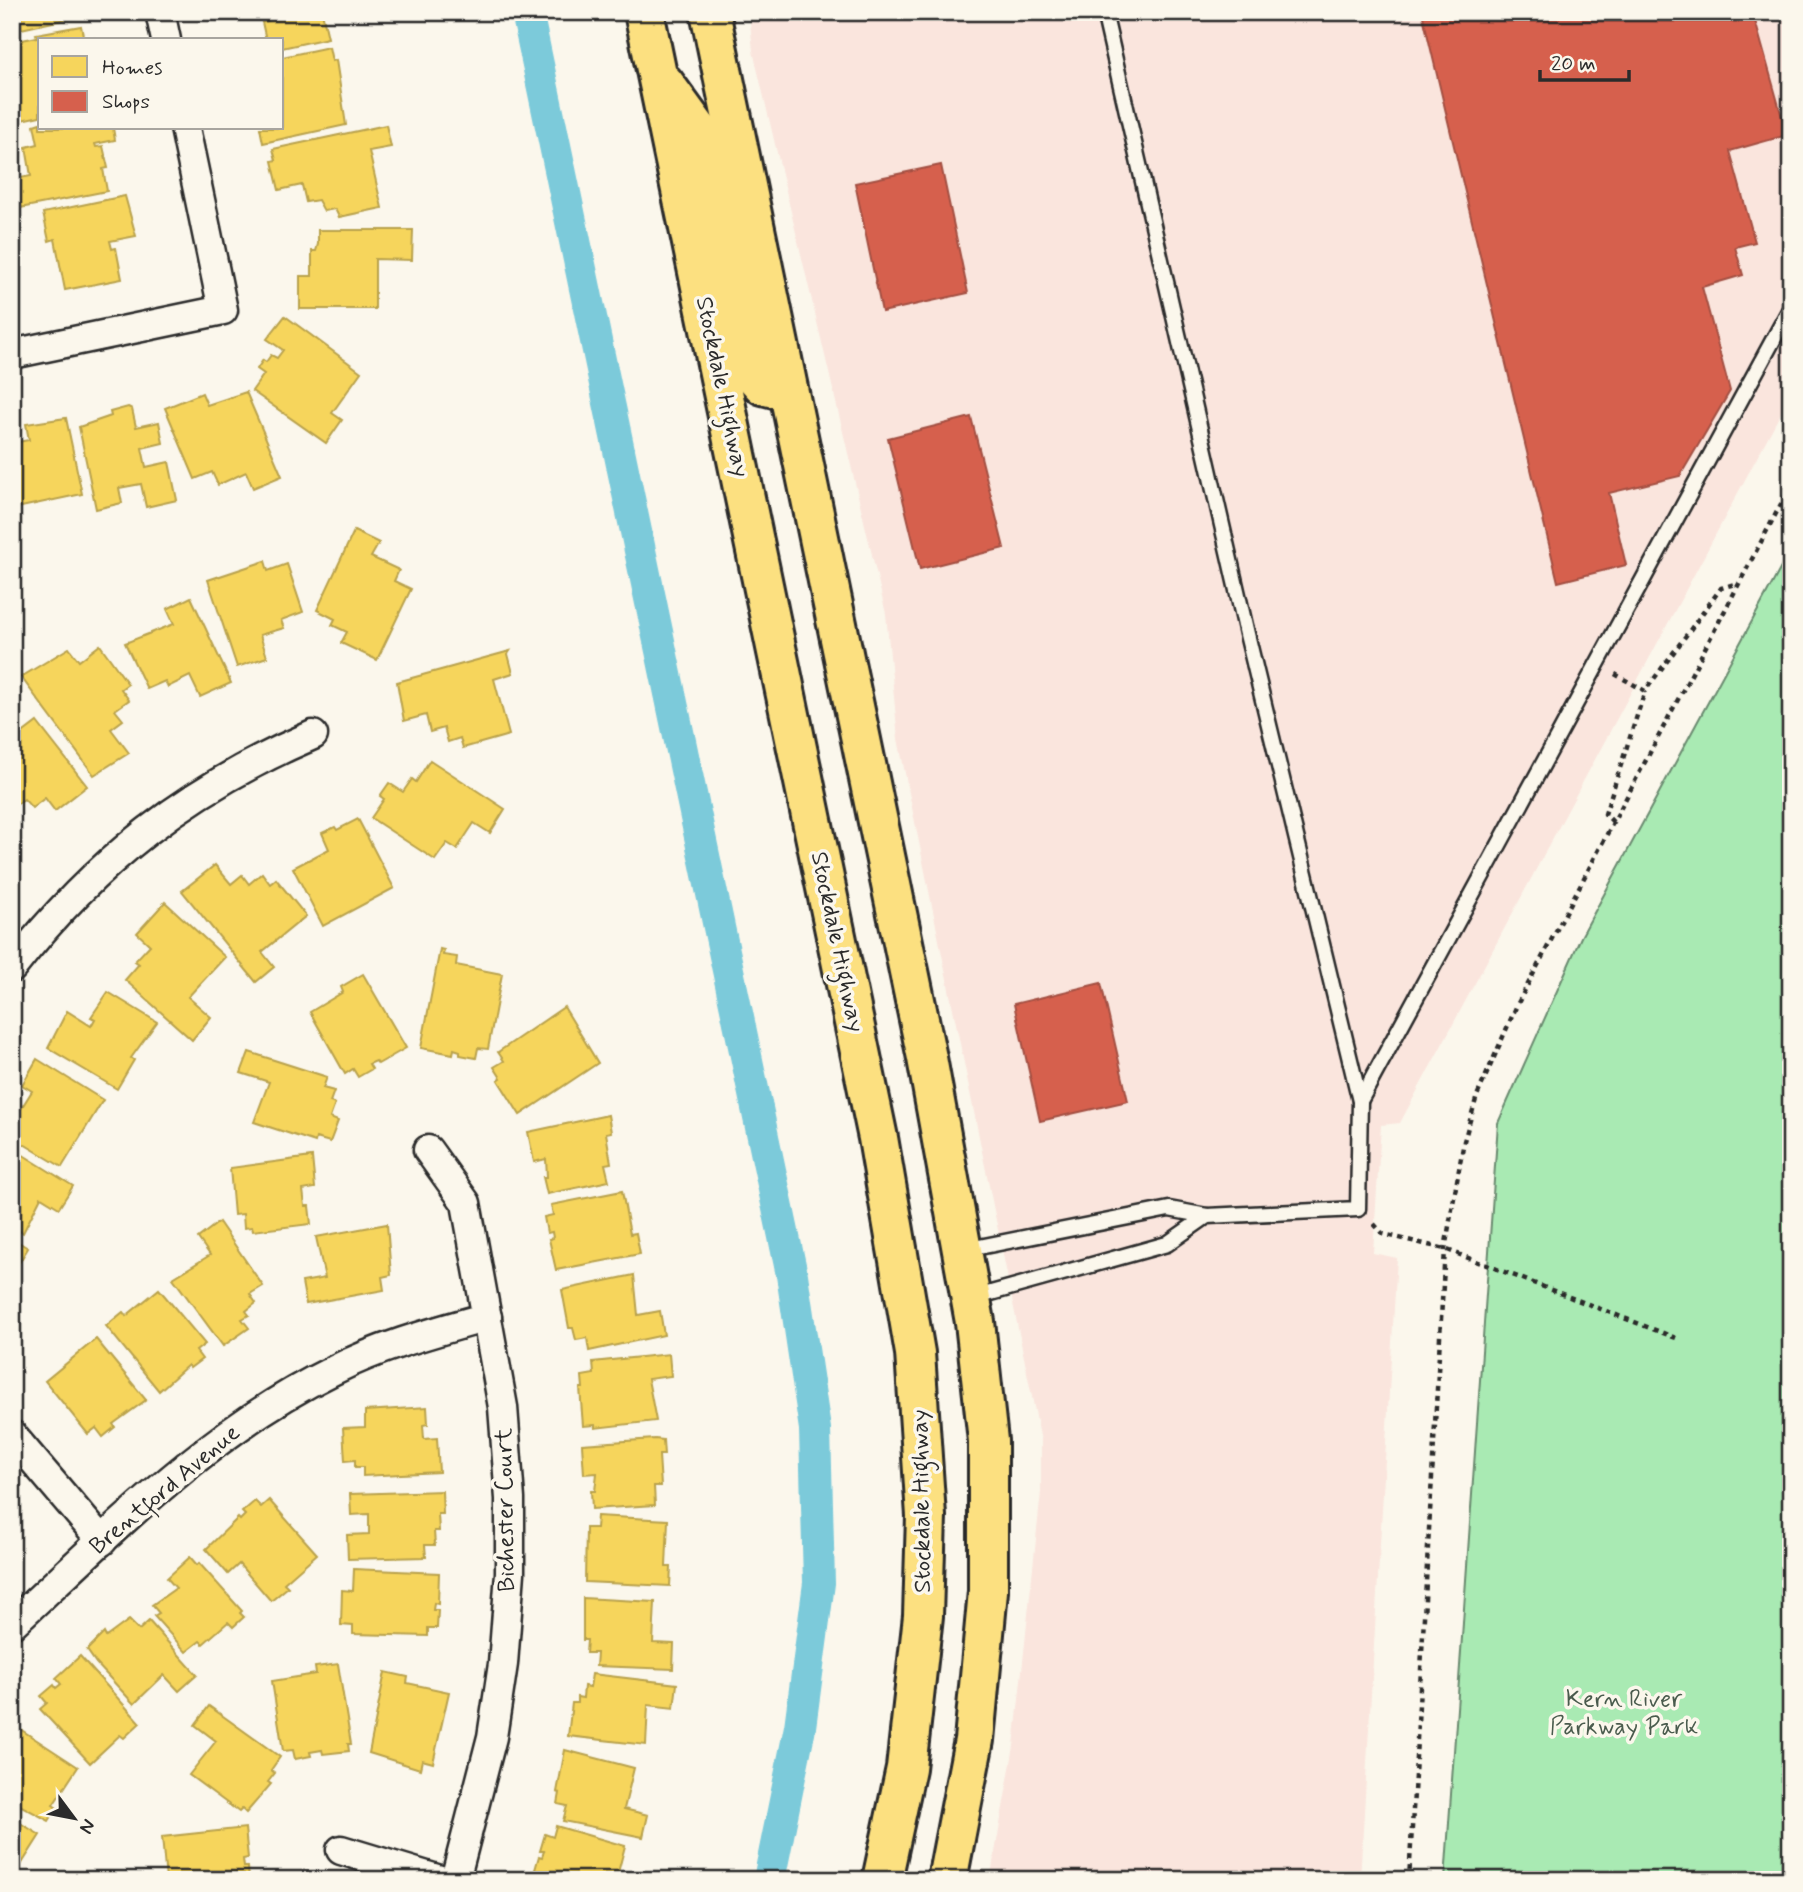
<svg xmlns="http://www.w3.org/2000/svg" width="1803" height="1892" font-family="Mynerve,sans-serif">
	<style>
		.built { fill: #fae5dd }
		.green { fill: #a9eab3; stroke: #6a8a6f; stroke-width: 2 }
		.homes { fill: #f6d55c; stroke: #b9a24d; stroke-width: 2 }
		.shops { fill: #d6604d; stroke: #a35043; stroke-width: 2 }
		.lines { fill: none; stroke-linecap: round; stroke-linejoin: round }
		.canal { stroke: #7ccada; stroke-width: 32 }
		.lane-casing { stroke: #2b2b2b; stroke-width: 19 }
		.street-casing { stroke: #2b2b2b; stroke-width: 33 }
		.primary-casing { stroke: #2b2b2b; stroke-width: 44 }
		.path { stroke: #2b2b2b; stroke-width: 4.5; stroke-dasharray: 5 5; stroke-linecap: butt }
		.lane { stroke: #fbf7ec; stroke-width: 14 }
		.street { stroke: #fbf7ec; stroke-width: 28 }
		.primary { stroke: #fce080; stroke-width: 38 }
		.labels { text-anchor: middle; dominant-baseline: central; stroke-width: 7; stroke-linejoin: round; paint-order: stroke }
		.street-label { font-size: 24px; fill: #2b2b2b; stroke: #fbf7ec }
		.park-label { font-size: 24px; fill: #4a5b4d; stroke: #fbf7ec }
	</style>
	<rect width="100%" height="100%" fill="#fbf7ec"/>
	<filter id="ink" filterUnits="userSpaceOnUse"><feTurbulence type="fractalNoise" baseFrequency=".0143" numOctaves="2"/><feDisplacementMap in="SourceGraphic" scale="14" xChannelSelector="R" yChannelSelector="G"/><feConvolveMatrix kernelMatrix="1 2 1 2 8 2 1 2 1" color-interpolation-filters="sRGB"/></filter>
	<g filter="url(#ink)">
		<path class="built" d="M749,12H1791V394L1400,1123L1381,1125L1373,1253L1397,1258L1360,1880H990L1014,1746L1041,1492V1441L898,739L886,614L753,51Z"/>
		<path class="green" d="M1791,549V1880H1445L1498,1123L1581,937Z"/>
		<g class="homes">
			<path d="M12,12H75L76,17L12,31Z"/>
			<path d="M238,12H322L328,38L282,48V40H266L262,22L268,21L266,13L239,19Z"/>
			<path d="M81,26L84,40L94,38L95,40H40V116L12,122V42L37,37L36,34Z"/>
			<path d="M329,47L332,61L336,60L346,125L263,143L260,128H282V57Z"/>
			<path d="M40,123V128H113L115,140L95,144L96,147L103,146L108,168L103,169L107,191L20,208L15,179L31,176L26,147L38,144L34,125Z"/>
			<path d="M386,125L391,147L369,151L382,208L339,217L335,209L324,211L318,200L306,202L302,185L279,190L272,161L276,160L273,149Z"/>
			<path d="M125,196L136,236L110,241L112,249L116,248L122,279L65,290L55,239L49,241L43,213Z"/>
			<path d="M318,230H413L412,260L375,259V309H300V276H312V251H316L318,244Z"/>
			<path d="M285,316L361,372L332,413L342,420L326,443L252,391L264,374L257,369L263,360L266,362L271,355L277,358L283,350L267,339Z"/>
			<path d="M246,392L282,476L253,488L246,472L218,485L212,472L195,479L165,408L202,393L207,405Z"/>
			<path d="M128,407L132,409L136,427L159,422L163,443L142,448L146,467L169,462L177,500L146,507L141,484L119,488L122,503L96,509L79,427L111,416L110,412Z"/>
			<path d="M66,418L82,494L12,509V443L29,440L26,424Z"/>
			<path d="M354,531L379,543L371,557L399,570L394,581L411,589L377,660L341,643L347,632L332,625L335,619L317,610Z"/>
			<path d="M265,561L268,571L287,564L303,612L281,620L284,628L260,635L267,657L237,667L208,580Z"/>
			<path d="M191,597L231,683L200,697L190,676L168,687L165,681L147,689L125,643L174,624L167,609Z"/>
			<path d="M100,645L128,684L121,689L129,700L115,710L123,720L111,729L129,753L94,775L21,677L69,648L79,661Z"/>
			<path d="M510,651L508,654L513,673L494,679L509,735L463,748L460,738L448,742L444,728L430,732L426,715L404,721L397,682Z"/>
			<path d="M37,722L87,786L55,811L45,798L32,808L24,799L12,808V741Z"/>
			<path d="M430,760L505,809L490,833L474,823L457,849L447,843L435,860L371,818L384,799L380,796L389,783L403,792L412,779L416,782Z"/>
			<path d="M358,819L394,888L323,926L293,868L329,849L322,833L335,827L337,830Z"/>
			<path d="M215,865L231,884L242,875L249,884L262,873L270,884L276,879L306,916L262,952L274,967L256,982L182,891Z"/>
			<path d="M165,902L225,957L188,997L211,1017L192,1040L125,980L139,964L135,961L150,945L137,933Z"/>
			<path d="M440,949L444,950L443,955L457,957L456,965L502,974L488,1049L478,1048L476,1058L460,1055V1051L454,1049L453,1054L421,1048Z"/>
			<path d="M363,974L406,1048L378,1064L376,1061L369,1064L372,1069L358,1077L353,1069L345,1074L310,1012L343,992L341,987Z"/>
			<path d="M108,992L157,1022L131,1058L134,1060L117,1089L48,1048L67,1011L91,1026L95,1019L91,1017Z"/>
			<path d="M564,1007L598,1063L520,1115L498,1080L501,1078L494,1067L504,1061L498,1052Z"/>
			<path d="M249,1052L327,1077L323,1088L334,1091L330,1102L335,1104L330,1118L338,1121L330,1142L316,1138L315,1142L254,1122L269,1082L241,1073Z"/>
			<path d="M37,1059L103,1100L62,1167L12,1137V1123L32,1091L22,1085Z"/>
			<path d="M608,1115L611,1132L606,1133L611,1163L605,1164L609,1181L547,1194L543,1177H547L546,1159L534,1162L528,1132Z"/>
			<path d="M12,1148L73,1186L59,1208L41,1197L23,1233L12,1227Z"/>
			<path d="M312,1157L315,1188L303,1190L305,1206H309L311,1224L253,1231L252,1227L244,1228L243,1214L234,1215L230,1168Z"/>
			<path d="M622,1191L630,1234L636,1233L640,1254L556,1270L549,1239L553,1238L552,1232L547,1233L544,1217L553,1215L551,1205Z"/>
			<path d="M219,1222L263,1286L250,1294L256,1303L246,1311L249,1315L242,1319L249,1328L223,1346L173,1278L210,1255L198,1238Z"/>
			<path d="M387,1224L391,1275L382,1277L384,1290L306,1304L302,1282L325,1278L316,1237Z"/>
			<path d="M12,1238L28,1248L16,1268L12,1266Z"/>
			<path d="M634,1275L638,1315L660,1311L664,1335L589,1351L587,1338L576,1340L573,1328H569L562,1290Z"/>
			<path d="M159,1289L205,1344L196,1351L202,1359L190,1368L188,1365L159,1391L106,1326L123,1312L126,1316Z"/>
			<path d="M96,1339L146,1400L113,1424L115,1427L103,1437L96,1428L88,1434L45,1381Z"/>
			<path d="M669,1354L671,1376L648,1379L656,1421L595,1428V1425L583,1426L580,1388H583L582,1376L594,1374L593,1362Z"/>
			<path d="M427,1407L428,1424L423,1425L424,1439L437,1438L439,1472L363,1476V1467H355V1460L345,1461L343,1428L365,1427V1411Z"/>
			<path d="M655,1439L663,1440L664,1455H659L661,1486H654L655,1505L592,1509L591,1491H595L597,1473L584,1474L582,1444Z"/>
			<path d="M442,1491L443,1514H438L439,1531H434L435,1545H425L426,1557L348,1559L347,1535L369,1534V1514L351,1515L350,1494Z"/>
			<path d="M269,1500L317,1554L284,1583L288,1587L271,1601L239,1564L228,1574L206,1549L238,1518L240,1520L245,1515L242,1512L255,1501L261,1507Z"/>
			<path d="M597,1516L668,1520L666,1567H671L670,1586L585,1582L586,1528H596Z"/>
			<path d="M190,1557L197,1565L199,1563L242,1611L240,1613L244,1617L233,1627L228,1622L203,1644L200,1641L186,1652L154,1616L159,1613L152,1605L176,1588L167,1578Z"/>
			<path d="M354,1569L439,1573L438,1604L434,1603L433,1610H438L437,1628H428V1636L353,1634V1626L341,1625L342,1590L353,1591Z"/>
			<path d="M583,1598L655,1602L653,1643L674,1644L673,1669L596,1666L597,1653H586L587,1640H583Z"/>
			<path d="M129,1620L139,1630L149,1621L197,1675L179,1691L164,1675L134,1704L96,1663L87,1650L104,1633L106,1637Z"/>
			<path d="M80,1656L140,1723L124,1738L120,1735L90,1763L40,1709L47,1703L41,1696L54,1685L56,1688L61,1684L56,1678Z"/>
			<path d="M338,1664L351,1744H348L349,1751L323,1754L322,1750L310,1752L311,1756L295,1759L293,1750L283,1751L272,1681L316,1674L315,1667Z"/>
			<path d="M385,1672L408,1677L407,1683L449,1692L433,1763L422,1760L420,1769L369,1753Z"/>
			<path d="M592,1674L677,1684L674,1708L648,1705L646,1745L568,1736L572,1703H577V1697L583,1698L584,1686L590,1687Z"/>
			<path d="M209,1706L280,1757L271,1770L275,1773L268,1782L271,1784L246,1813L242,1809L239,1812L189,1775L216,1741L195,1725Z"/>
			<path d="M20,1729L78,1767L53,1805L57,1808L49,1821L12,1801V1741Z"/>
			<path d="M565,1750L634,1768L624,1809L648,1815L643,1837L563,1821L567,1806L558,1804L560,1793L557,1792Z"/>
			<path d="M12,1818L40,1835L14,1876L12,1875Z"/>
			<path d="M556,1826L625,1846L616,1880H532L539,1856L542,1857L544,1851H540L545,1834L553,1837Z"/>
			<path d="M245,1828L248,1858L243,1859L244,1867H248L249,1880H166L162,1837Z"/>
		</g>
		<g class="shops">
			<path d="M1422,12H1720L1721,17H1754L1787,135L1730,151L1755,242L1735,247L1743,275L1702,287L1730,391L1680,476L1609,493L1626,565L1558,582Z"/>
			<path d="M941,165L968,293L882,312L855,183Z"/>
			<path d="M971,417L1004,548L920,569L888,438Z"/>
			<path d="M1101,983L1128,1101L1040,1121L1014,1004Z"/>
		</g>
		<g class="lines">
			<path class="canal" d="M527,12L792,1275L815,1429L819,1583L800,1727L769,1880"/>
			<defs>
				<g id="lane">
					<path d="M1360,1101L1791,307"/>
					<path d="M964,1250L1169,1209L1207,1216L1358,1209L1360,1101L1247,634L1104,12"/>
					<path d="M973,1298L1167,1244L1207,1216"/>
				</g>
				<g id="street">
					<path d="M160,12L166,40"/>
					<path d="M12,354L223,310L185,128"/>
					<path d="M12,968C95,861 189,788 313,735"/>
					<path d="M428,1150L466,1203L503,1407L510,1499V1573L503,1664L492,1737L455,1880"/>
					<path d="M12,1435L102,1541"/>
					<path d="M12,1624C112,1532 209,1431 332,1371C381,1346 434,1332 487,1317"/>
					<path d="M341,1850L440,1880"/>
				</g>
				<g id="primary">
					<path d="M644,12L878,1138L915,1353L926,1516L923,1616L906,1768L882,1880"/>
					<path d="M710,12L927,1058L975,1322L988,1441V1591L974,1740L947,1880"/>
					<path d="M664,83L699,131L754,375L763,385L786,391"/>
				</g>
			</defs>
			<use href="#lane" class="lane-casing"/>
			<use href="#street" class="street-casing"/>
			<use href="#primary" class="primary-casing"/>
			<g class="path">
				<path d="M1615,674L1645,691L1721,588L1738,583"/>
				<path d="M1613,822L1605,814L1645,691"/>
				<path d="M1374,1224L1383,1234L1445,1249L1676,1338"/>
				<path d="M1409,1880L1445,1249L1464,1141L1477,1096L1517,1005L1791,485"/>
			</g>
			<use href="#lane" class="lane"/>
			<use href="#street" class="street"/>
			<use href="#primary" class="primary"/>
		</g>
	</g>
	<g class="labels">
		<g class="street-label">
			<text transform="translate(722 387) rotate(78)">Stockdale Highway</text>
			<text transform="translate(837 942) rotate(78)">Stockdale Highway</text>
			<text transform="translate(165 1490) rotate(-40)">Brentford Avenue</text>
			<text transform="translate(922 1501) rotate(-91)">Stockdale Highway</text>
			<text transform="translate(506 1510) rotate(-91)">Bichester Court</text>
		</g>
		<g class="park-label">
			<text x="1624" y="1699">Kern River<tspan x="1624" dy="28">Parkway Park</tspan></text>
		</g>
	</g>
	<rect width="1803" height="1892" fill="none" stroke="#fbf7ec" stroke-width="42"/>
	<rect x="21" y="21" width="1761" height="1850" fill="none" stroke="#2b2b2b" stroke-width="2.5" filter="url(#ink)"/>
	<rect x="38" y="38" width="245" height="91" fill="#fbf7ec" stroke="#a8a59f" stroke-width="2"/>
	<rect x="52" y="56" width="35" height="21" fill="#f6d55c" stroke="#a8a59f" stroke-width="2"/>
	<text x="102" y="74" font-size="21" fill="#2b2b2b">Homes</text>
	<rect x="52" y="91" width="35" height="21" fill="#d6604d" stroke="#a8a59f" stroke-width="2"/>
	<text x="102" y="108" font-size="21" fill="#2b2b2b">Shops</text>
	<g transform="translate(74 1818) rotate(122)" stroke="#fbf7ec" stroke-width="5" paint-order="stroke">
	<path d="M0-5L12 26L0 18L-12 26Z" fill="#2b2b2b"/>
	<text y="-10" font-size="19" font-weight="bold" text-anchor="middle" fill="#2b2b2b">N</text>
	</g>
	<path d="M1540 70v10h89v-10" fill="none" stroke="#2b2b2b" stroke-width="3.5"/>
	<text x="1551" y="70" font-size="21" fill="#2b2b2b" stroke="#fbf7ec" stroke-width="5" paint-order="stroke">20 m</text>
</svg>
